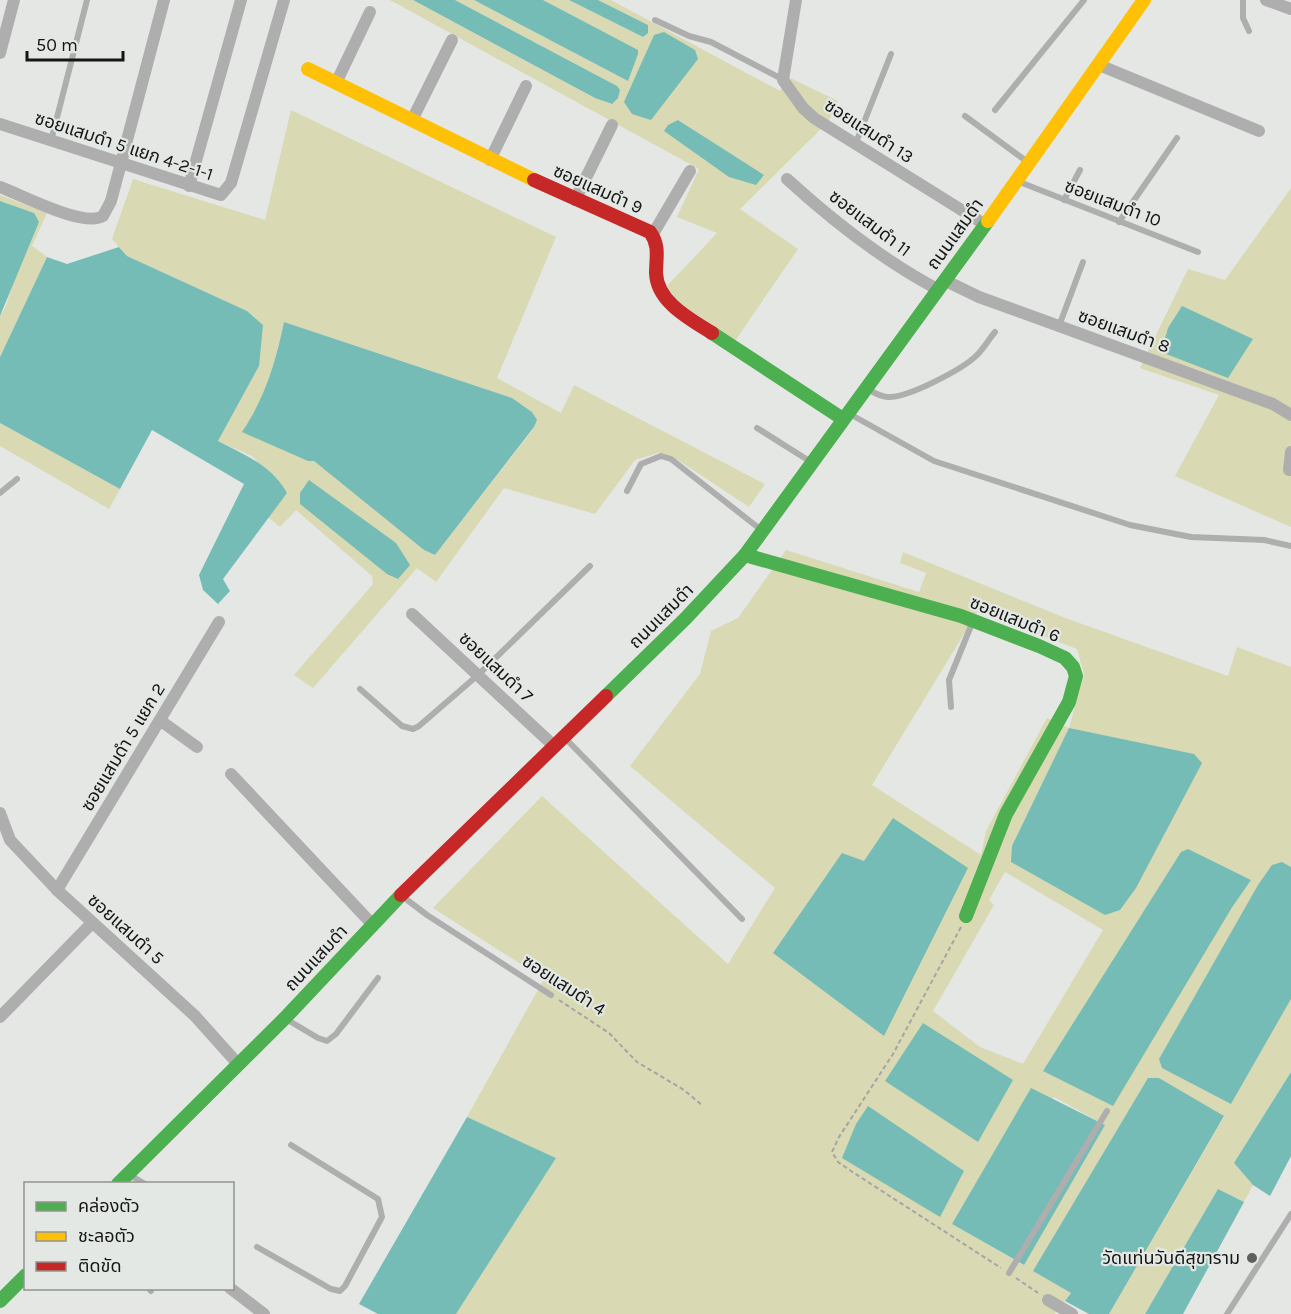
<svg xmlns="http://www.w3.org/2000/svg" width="1291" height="1314" font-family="Karla,'Noto Sans Thai',sans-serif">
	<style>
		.green { fill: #d9d9b3; fill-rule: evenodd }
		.water { fill: #76bcb6 }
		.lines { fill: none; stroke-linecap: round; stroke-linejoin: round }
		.path { stroke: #a4a5a4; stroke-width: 2; stroke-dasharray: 4.5 3; stroke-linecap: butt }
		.lane { stroke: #aeaeae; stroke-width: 6 }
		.street { stroke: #aeaeae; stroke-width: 12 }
		.fast { stroke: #4caf50; stroke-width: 14 }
		.slow { stroke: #ffc107; stroke-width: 14 }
		.jam { stroke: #c62828; stroke-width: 14 }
		.poi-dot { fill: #5e5f5e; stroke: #e4e8e4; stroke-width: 2 }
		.labels { text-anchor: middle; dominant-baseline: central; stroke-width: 4.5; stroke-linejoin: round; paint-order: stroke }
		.street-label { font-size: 18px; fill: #151615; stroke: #e4e8e4 }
		.poi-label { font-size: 18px; fill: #151615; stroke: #e4e8e4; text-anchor: end }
	</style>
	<rect width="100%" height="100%" fill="#e5e7e5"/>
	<g class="green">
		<path d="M390,0H413L595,98L611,104L617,86L455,0H474L628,81L637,50L543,0H569L643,37L648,25L598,0H611L780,91L786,76L838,101L828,122L740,209L798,249L735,341L678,302L667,286L717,233L677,217L699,169ZM679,120L741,162L665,132Z"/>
		<path d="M291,110L556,237L497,378L561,413L574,385L765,484L749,507L678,460L658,453L635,460L595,514L504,488L436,582L417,568L313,688L294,675L373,584L372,576L296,510L280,527L268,517L287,493L252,456L218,441L259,366L247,311L127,256L112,239L133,179L265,220ZM284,322L512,398L532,412L534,428L435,555L424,550L314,461L243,432C265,398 276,361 284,322Z"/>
		<path d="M1291,188V527L1175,476L1219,395L1140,368L1188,269L1225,280Z"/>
		<path d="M0,195L47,213L32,246L47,257L0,357V316L6,306L34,213L0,201Z"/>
		<path d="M0,423L120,489L109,509L0,446Z"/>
		<path d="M786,550L919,592L926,573L900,563L903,552L1068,619L1228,676L1237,647L1291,667V867L1282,862L1231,1104L1291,999V1072L1234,1163L1253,1185L1244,1202L1218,1189L1145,1314H1109L1224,1117L1159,1078L1148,1079L1034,1271L1071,1293L1055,1314H456L556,1158L467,1117L544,979L433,908L542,796L728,964L775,888L630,766L700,674L711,631L738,618ZM978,611L1077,649L1084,674L1069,728L1047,718L986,831L981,855L872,785ZM1188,850L1251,880L1231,909ZM864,861L968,868L883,1035ZM1005,872L1103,930L1023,1064L980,1047L933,1011L994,905L989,900ZM1054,1097L1105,1125L1023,1265L952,1224Z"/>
	</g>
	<g class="water">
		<path d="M413,0H455L617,86L620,90L618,98L612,104L595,98Z"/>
		<path d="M474,0H543L638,50V54L628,81Z"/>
		<path d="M569,0H598L648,25V33L643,37Z"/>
		<path d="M664,32L695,50L698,59L651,120L632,114L624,102L654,35Z"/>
		<path d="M678,120L764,175L756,185L729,177L664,131L668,125Z"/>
		<path d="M0,201L34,213L39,222L0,316Z"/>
		<path d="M119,247L127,256L247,311L263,325L259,366L218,441C245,455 271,465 287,493L223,579L230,591L218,604L203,590L199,575L244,484L152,430L120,489L0,423V357L47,257L67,264Z"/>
		<path d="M1182,306L1253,339L1228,378L1161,352L1168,328Z"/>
		<path d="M284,322L512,398L532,412L537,420L534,427L435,555L424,550L314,461H308L242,432C265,398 276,361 284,322Z"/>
		<path d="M309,480L396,543L410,565L398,579L387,574L300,504V493Z"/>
		<path d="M1069,728L1194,754L1202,763L1136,888L1120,910L1105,915L1011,862L1012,846Z"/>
		<path d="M893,818L968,868L884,1036L773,953L842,853L864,861Z"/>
		<path d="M1188,849L1251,880L1231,909L1113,1106L1043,1071L1181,852Z"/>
		<path d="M1282,862L1291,867V999L1231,1104L1162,1068L1159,1059L1258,885L1272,865Z"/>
		<path d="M923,1023L1013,1080L978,1142L885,1081Z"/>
		<path d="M1291,1072V1156L1270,1196L1253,1185L1234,1163Z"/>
		<path d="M1148,1078H1159L1224,1116L1109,1314H1089L1065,1301L1071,1293L1033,1271Z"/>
		<path d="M1031,1088L1105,1125L1024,1265L952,1224Z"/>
		<path d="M868,1106L964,1171L940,1217L842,1158L856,1124Z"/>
		<path d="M467,1117L556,1158L456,1314H378L359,1304Z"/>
		<path d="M1218,1189L1244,1202L1183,1314H1145Z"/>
	</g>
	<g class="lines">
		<g class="path">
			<path d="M961,927L893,1054L839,1137L832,1152L838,1162L851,1171L1001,1268"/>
			<path d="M559,1000L609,1033L637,1062L684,1090L703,1106"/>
			<path d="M1016,1278L1038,1293"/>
		</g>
		<g class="lane">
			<path d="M1243,0V18L1249,31"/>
			<path d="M655,20L689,36L711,42L782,79"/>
			<path d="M995,110L1084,0"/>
			<path d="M965,116L1029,163"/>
			<path d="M51,141L87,0"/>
			<path d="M855,145L891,54"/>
			<path d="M1017,181L1198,252"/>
			<path d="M1064,200L1080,170"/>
			<path d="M1119,222L1177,138"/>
			<path d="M1059,326L1083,262"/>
			<path d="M866,388C873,392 880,397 888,397C908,398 963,369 977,355C984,348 989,339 995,332"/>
			<path d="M848,413L934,461L1130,525L1191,537L1264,540L1291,546"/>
			<path d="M757,428L811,462"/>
			<path d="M627,491L641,464L661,456L671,459L760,529"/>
			<path d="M0,493L17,479"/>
			<path d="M360,689L402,726L413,729L419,726L478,675L590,566"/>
			<path d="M951,707L949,680L973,621"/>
			<path d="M564,737L742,919"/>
			<path d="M402,896L427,915L551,995"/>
			<path d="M286,1019L318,1038L327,1041L336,1034L378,978"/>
			<path d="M130,1175L145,1184"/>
			<path d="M257,1247L331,1289L340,1291L345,1286L382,1217L378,1199L291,1145"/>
			<path d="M1009,1273L1107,1111"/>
			<path d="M149,1288L151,1291"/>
			<path d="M1227,1314L1291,1214"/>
		</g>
		<g class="street">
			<path d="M796,0L783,80L803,108L814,118L984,224"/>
			<path d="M1266,0L1291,9"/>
			<path d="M0,53L14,0"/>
			<path d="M1099,65L1259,131"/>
			<path d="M336,83L370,12"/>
			<path d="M412,120L452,40"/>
			<path d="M0,124L221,195L231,183L284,0"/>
			<path d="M490,160L526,86"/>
			<path d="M787,179C834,222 881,259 937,289"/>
			<path d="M189,186L241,0"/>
			<path d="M0,187C22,195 84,228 103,216L111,201L164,0"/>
			<path d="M575,200L612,125"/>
			<path d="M653,234L690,171"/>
			<path d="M944,280L979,297L1273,404L1291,415"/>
			<path d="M1289,470L1291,452"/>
			<path d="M412,614L554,746"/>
			<path d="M161,721L197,747"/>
			<path d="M231,774L372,924"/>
			<path d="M0,813L10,840L57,890L195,1016L238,1064"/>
			<path d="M57,890L219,622"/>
			<path d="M0,1017L92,923"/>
			<path d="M230,1288L264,1314"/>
			<path d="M1048,1300L1072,1314"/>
		</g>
		<g class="fast">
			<path d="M712,333L843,419"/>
			<path d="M745,555L961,616L1039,646L1065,658L1073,667L1076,676L1069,702L1006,814L966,916"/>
			<path d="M606,696L686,618L745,555L988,221"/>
			<path d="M118,1184L285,1018L401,895"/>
			<path d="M0,1301L26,1275"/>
		</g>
		<g class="slow">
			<path d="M308,69L534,180"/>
			<path d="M988,221L1144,0"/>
		</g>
		<g class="jam">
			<path d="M534,180L650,232C660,246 656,257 656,273C657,302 690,319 712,333"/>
			<path d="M401,895L606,696"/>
		</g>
	</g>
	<circle class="poi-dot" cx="1252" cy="1258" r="6"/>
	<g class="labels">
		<g class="street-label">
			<text transform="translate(869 131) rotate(33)">ซอยแสมดำ 13</text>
			<text transform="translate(124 146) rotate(18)">ซอยแสมดำ 5 แยก 4-2-1-1</text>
			<text transform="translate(598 189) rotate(24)">ซอยแสมดำ 9</text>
			<text transform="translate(1113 203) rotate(21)">ซอยแสมดำ 10</text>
			<text transform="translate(870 223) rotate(37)">ซอยแสมดำ 11</text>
			<text transform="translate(955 234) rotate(-54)">ถนนแสมดำ</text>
			<text transform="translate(1124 331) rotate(20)">ซอยแสมดำ 8</text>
			<text transform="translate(661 616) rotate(-45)">ถนนแสมดำ</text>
			<text transform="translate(1015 619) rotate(22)">ซอยแสมดำ 6</text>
			<text transform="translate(496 667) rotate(43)">ซอยแสมดำ 7</text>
			<text transform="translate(123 747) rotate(-59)">ซอยแสมดำ 5 แยก 2</text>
			<text transform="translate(126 929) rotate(42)">ซอยแสมดำ 5</text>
			<text transform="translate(316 958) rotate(-47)">ถนนแสมดำ</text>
			<text transform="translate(564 985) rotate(33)">ซอยแสมดำ 4</text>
		</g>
		<g class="poi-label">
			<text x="1240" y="1258">วัดแท่นวันดีสุขาราม</text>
		</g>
	</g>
	<rect x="24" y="1182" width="210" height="108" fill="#e4e8e4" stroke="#919491" stroke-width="1.5"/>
	<rect x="36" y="1202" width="30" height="9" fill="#4caf50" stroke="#919491" stroke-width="1.5"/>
	<text x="78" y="1212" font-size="18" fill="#151615">คล่องตัว</text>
	<rect x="36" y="1232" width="30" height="9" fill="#ffc107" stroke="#919491" stroke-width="1.5"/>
	<text x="78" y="1242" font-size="18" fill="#151615">ชะลอตัว</text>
	<rect x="36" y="1262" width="30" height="9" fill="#c62828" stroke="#919491" stroke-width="1.5"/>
	<text x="78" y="1272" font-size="18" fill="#151615">ติดขัด</text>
	<path d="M27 51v9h96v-9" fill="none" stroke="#151615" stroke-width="3"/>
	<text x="36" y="51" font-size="18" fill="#151615" stroke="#e4e8e4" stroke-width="4.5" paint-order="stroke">50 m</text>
</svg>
